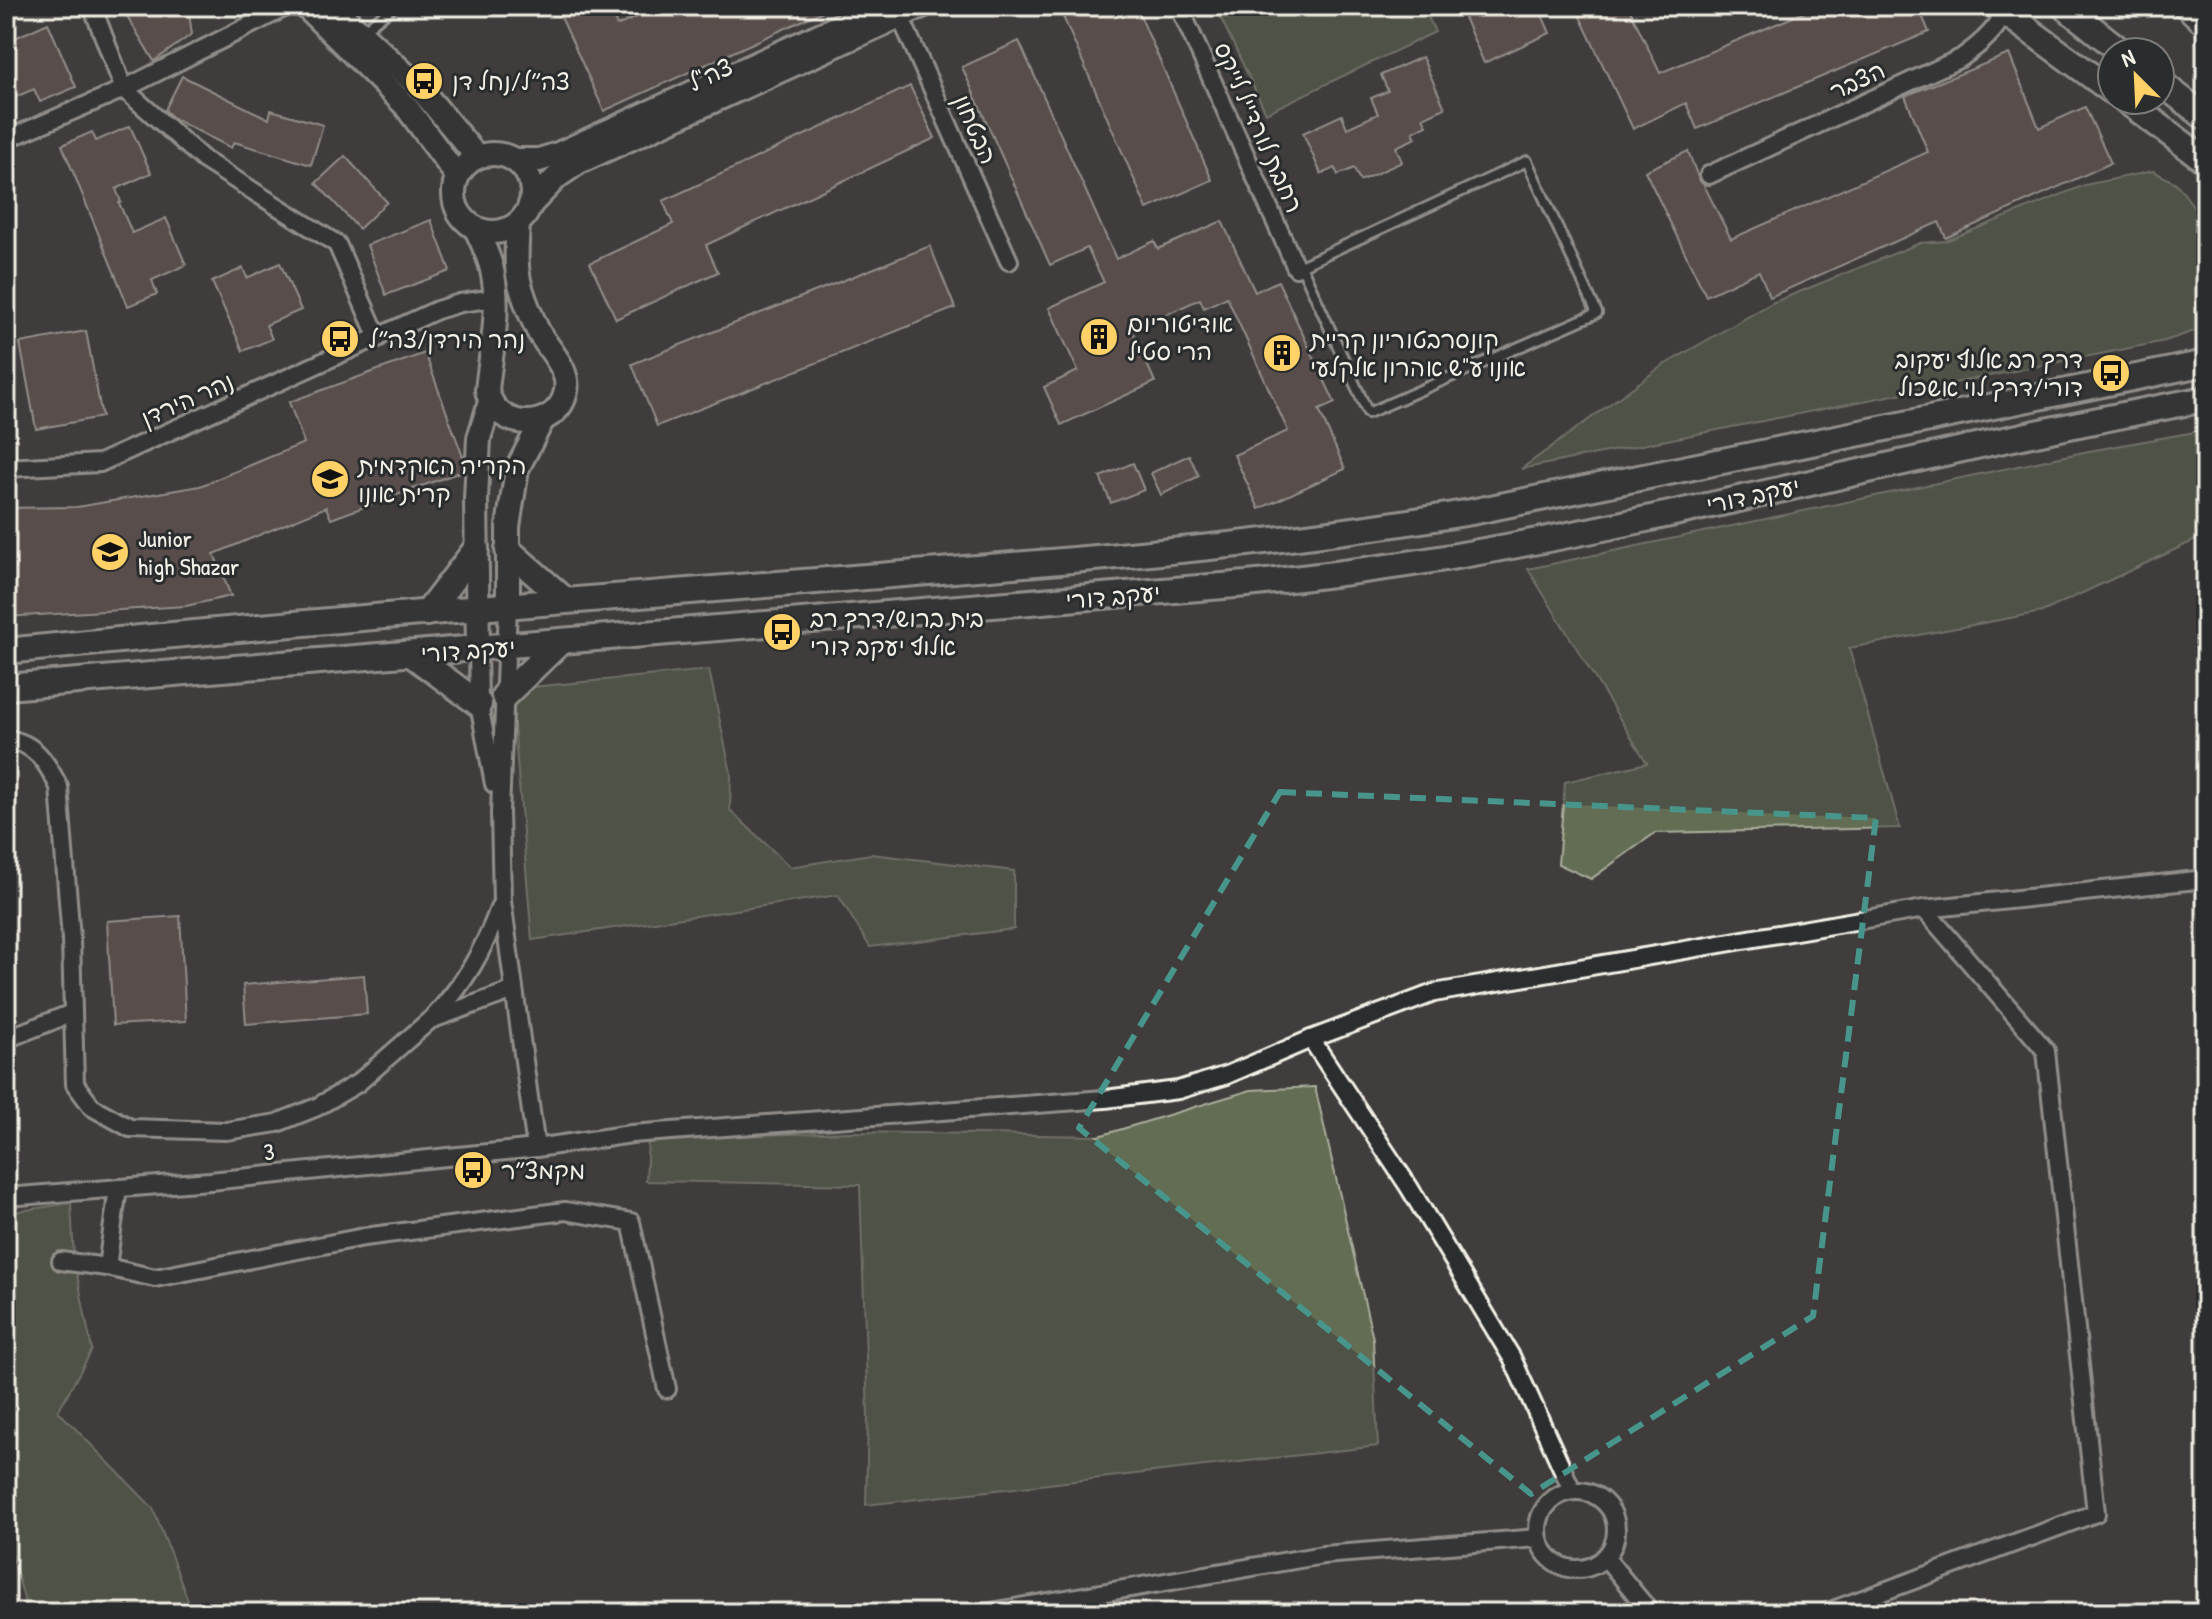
<svg xmlns="http://www.w3.org/2000/svg" width="2212" height="1619" font-family="'Patrick Hand','Playpen Sans Hebrew',sans-serif">
	<style>
		.green { fill: #626d53; stroke: #abaf9e; stroke-width: 2 }
		.building { fill: #74625c; stroke: #f4f1e8; stroke-width: 2 }
		.lines { fill: none; stroke-linecap: round; stroke-linejoin: round }
		.service-casing { stroke: #f4f1e8; stroke-width: 14 }
		.minor-casing { stroke: #f4f1e8; stroke-width: 22 }
		.tertiary-casing { stroke: #f4f1e8; stroke-width: 28 }
		.secondary-casing { stroke: #f4f1e8; stroke-width: 30 }
		.service { stroke: #2a2d2e; stroke-width: 8 }
		.minor { stroke: #2a2d2e; stroke-width: 16 }
		.tertiary { stroke: #2a2d2e; stroke-width: 22 }
		.secondary { stroke: #2a2d2e; stroke-width: 24 }
		.marked { fill: none; stroke: #48958c; stroke-width: 6; stroke-dasharray: 16 10; stroke-linejoin: round }
		.labels { text-anchor: middle; dominant-baseline: central; stroke-width: 6; stroke-linejoin: round; paint-order: stroke }
		.street-label { font-size: 24px; fill: #f4f1e8; stroke: #2a2d2e }
		.poi-label { font-size: 24px; fill: #f4f1e8; stroke: #2a2d2e; text-anchor: start }
	</style>
	<rect width="100%" height="100%" fill="#403d3c"/>
	<filter id="ink" filterUnits="userSpaceOnUse"><feTurbulence type="fractalNoise" baseFrequency=".0125" numOctaves="2"/><feDisplacementMap in="SourceGraphic" scale="16" xChannelSelector="R" yChannelSelector="G"/><feConvolveMatrix kernelMatrix="1 2 1 2 8 2 1 2 1" color-interpolation-filters="sRGB"/></filter>
	<g filter="url(#ink)">
		<g class="green">
			<path d="M1215,6H1423L1435,32L1266,113Z"/>
			<path d="M2153,171L2176,183L2206,223V323L2197,330L2165,341L1521,469L1662,366L1772,303L1920,243L1946,241L2085,185Z"/>
			<path d="M2206,430V535L2042,612L1849,648L1900,828L1655,833L1591,879L1558,864L1565,782L1647,763L1528,569L2089,451Z"/>
			<path d="M709,670L731,773L730,810L790,867L871,854L1014,871V929L870,947L838,895L532,940L511,689Z"/>
			<path d="M1315,1087L1373,1339L1378,1446L866,1505L868,1416L860,1185L646,1181L648,1139L850,1132L1099,1136L1251,1090Z"/>
			<path d="M71,1203L74,1259L92,1350L58,1411L153,1508L193,1613H28L6,1534V1213Z"/>
		</g>
		<g class="building">
			<path d="M121,6H188L192,34L154,61Z"/>
			<path d="M556,6H609L617,26L660,6H834L604,111Z"/>
			<path d="M1075,6H1136L1212,180L1147,209L1061,12Z"/>
			<path d="M1459,6H1538L1550,33L1484,63Z"/>
			<path d="M1575,6H1628L1660,73L1819,6H1918L1929,32L1697,129L1686,103L1633,129Z"/>
			<path d="M48,23L76,87L40,102L34,89L6,101V42Z"/>
			<path d="M1019,41L1116,259L1154,241L1158,249L1222,221L1255,292L1278,281L1335,403L1319,410L1345,469L1259,509L1234,455L1288,431L1227,297L1204,308L1200,299L1132,330L1155,382L1061,425L1044,387L1078,371L1049,308L1104,282L1087,248L1050,265L962,67Z"/>
			<path d="M2009,54L2039,128L2085,107L2111,163L1946,238L1939,222L1770,297L1759,271L1706,296L1645,171L1688,151L1699,180L1704,185L1731,239L1928,152L1905,96Z"/>
			<path d="M1422,57L1445,108L1423,118L1427,125L1413,132L1416,138L1396,147L1402,162L1360,181L1354,168L1338,175L1335,168L1321,174L1303,133L1342,115L1347,128L1378,114L1371,98L1388,91L1381,75Z"/>
			<path d="M182,76L269,119L271,110L323,125L311,165L234,142L231,148L174,119L165,110Z"/>
			<path d="M910,86L935,138L706,245L718,272L616,319L590,263L673,224L663,201Z"/>
			<path d="M130,126L151,173L116,189L121,202L119,203L132,233L166,218L186,265L152,280L157,294L128,306L62,145L92,132L96,141Z"/>
			<path d="M345,156L387,202L359,229L316,183Z"/>
			<path d="M431,220L450,271L386,295L367,245Z"/>
			<path d="M930,246L955,308L657,426L632,364Z"/>
			<path d="M280,263L301,310L266,325L272,339L243,351L212,282L243,268L247,278Z"/>
			<path d="M86,331L102,417L36,429L20,343Z"/>
			<path d="M425,353L464,460L463,471L331,519L326,507L214,554L231,596L186,606L6,617V508L77,507L200,486L304,443L289,402Z"/>
			<path d="M1189,455L1199,476L1161,495L1151,473Z"/>
			<path d="M1133,463L1144,490L1111,503L1100,477Z"/>
			<path d="M180,916L186,1021L113,1025L107,921Z"/>
			<path d="M364,975L367,1014L246,1024L243,985Z"/>
		</g>
		<g class="lines">
			<defs>
				<g id="service">
					<path d="M363,31L394,6"/>
					<path d="M1296,268L1527,161L1597,313L1368,413L1301,265"/>
				</g>
				<g id="minor">
					<path d="M92,6L124,89L288,6"/>
					<path d="M1179,6L1296,268"/>
					<path d="M2181,6L2206,29"/>
					<path d="M900,16L1009,261"/>
					<path d="M19,134L124,89L204,160L337,244L378,338"/>
					<path d="M1709,175L1961,58C1978,46 2001,28 2006,6"/>
					<path d="M6,468L100,463L437,310L460,303L495,298"/>
					<path d="M508,606L500,813L502,901L536,1148"/>
					<path d="M478,649L479,704L494,784"/>
					<path d="M6,739C35,742 47,763 59,787L71,939L75,1084L92,1107L130,1128L226,1131L277,1123L317,1107L358,1083L430,1020L514,990"/>
					<path d="M432,1019C465,983 483,952 500,906"/>
					<path d="M6,1039L72,1013"/>
					<path d="M1311,1039L1409,1187L1512,1358L1572,1490"/>
					<path d="M6,1197L210,1181L536,1148L631,1134L1105,1099L1178,1090L1227,1075L1311,1039L1434,993L1924,909L2206,879"/>
					<path d="M61,1261L107,1267L155,1278L364,1237L565,1211L631,1222L667,1389"/>
					<path d="M107,1267L118,1188"/>
					<circle cx="1577" cy="1530" r="39"/>
					<path d="M1605,1557L1651,1613"/>
					<path d="M985,1613L1323,1555L1538,1538"/>
					<path d="M1825,1613L2096,1513L2046,1051L1924,909"/>
				</g>
				<g id="tertiary">
					<path d="M305,6L405,105L457,176"/>
					<path d="M332,6L419,87L477,157"/>
					<circle cx="493" cy="193" r="39"/>
					<path d="M514,160H539L558,154L883,6"/>
					<path d="M530,205L557,177L579,162L922,6"/>
					<path d="M476,229C482,242 489,256 492,270C501,309 491,351 487,390C496,433 558,432 566,391C570,369 548,349 538,331C532,318 526,304 522,291C514,268 517,246 518,223"/>
					<path d="M508,606V527L517,469L543,419"/>
					<path d="M478,649L476,499L479,438L490,402"/>
				</g>
				<g id="secondary">
					<path d="M1996,6L2112,91"/>
					<path d="M2064,6L2122,52"/>
					<path d="M2160,82L2206,118"/>
					<path d="M2125,100L2206,161"/>
					<path d="M508,550L566,601"/>
					<path d="M427,613L476,549"/>
					<path d="M6,651C276,624 546,602 816,581C1035,563 1254,549 1471,512L2206,363"/>
					<path d="M411,654L479,704"/>
					<path d="M6,687L1247,584C1313,577 1379,569 1445,558C1700,514 1951,446 2206,399"/>
					<path d="M504,696L559,643"/>
				</g>
			</defs>
			<use href="#service" class="service-casing"/>
			<use href="#minor" class="minor-casing"/>
			<use href="#tertiary" class="tertiary-casing"/>
			<use href="#secondary" class="secondary-casing"/>
			<use href="#service" class="service"/>
			<use href="#minor" class="minor"/>
			<use href="#tertiary" class="tertiary"/>
			<use href="#secondary" class="secondary"/>
		</g>
	</g>
	<path d="M0 0H2212V1619H0ZM1280,792L1876,818L1813,1316L1531,1494L1079,1128Z" fill="#403d3c" fill-opacity=".55" fill-rule="evenodd"/>
	<path class="marked" d="M1280,792L1876,818L1813,1316L1531,1494L1079,1128Z"/>
	<defs>
		<symbol id="bus-disc" viewBox="-11 -11 22 22"><circle r="9.5" fill="#ffd166" stroke="#2a2d2e"/><path d="M-5-6H5V4H4V6H2V4H-2V6H-4V4H-5ZM-3.5-4V0h7V-4ZM-3.5 1.2v1.5H-2V1.2ZM2 1.2v1.5H3.5V1.2Z" fill="#111"/></symbol>
		<symbol id="building-disc" viewBox="-11 -11 22 22"><circle r="9.5" fill="#ffd166" stroke="#2a2d2e"/><path d="M-4-6H4V6H1V3H-1V6H-4ZM-2.5-4.3h1.7v1.8h-1.7ZM.8-4.3h1.7v1.8H.8ZM-2.5-1h1.7V.8h-1.7ZM.8-1h1.7V.8H.8Z" fill="#111"/></symbol>
		<symbol id="university-disc" viewBox="-11 -11 22 22"><circle r="9.5" fill="#ffd166" stroke="#2a2d2e"/><path d="M0-5L7-2L0 1L-7-2ZM-4 1L0 2.5L4 1V4Q0 6-4 4Z" fill="#111"/></symbol>
		<symbol id="school-disc" viewBox="-11 -11 22 22"><circle r="9.5" fill="#ffd166" stroke="#2a2d2e"/><path d="M0-5L7-2L0 1L-7-2ZM-4 1L0 2.5L4 1V4Q0 6-4 4Z" fill="#111"/></symbol>
	</defs>
	<g fill-rule="evenodd">
		<use href="#bus-disc" x="402" y="59" width="44" height="44"/>
		<use href="#building-disc" x="1077" y="315" width="44" height="44"/>
		<use href="#bus-disc" x="318" y="317" width="44" height="44"/>
		<use href="#building-disc" x="1260" y="331" width="44" height="44"/>
		<use href="#bus-disc" x="2089" y="351" width="44" height="44"/>
		<use href="#university-disc" x="308" y="457" width="44" height="44"/>
		<use href="#school-disc" x="88" y="530" width="44" height="44"/>
		<use href="#bus-disc" x="760" y="610" width="44" height="44"/>
		<use href="#bus-disc" x="451" y="1148" width="44" height="44"/>
	</g>
	<g class="labels">
		<g class="street-label">
			<text transform="translate(710 74) rotate(-25)">צה"ל</text>
			<text transform="translate(1857 80) rotate(-25)">הצבר</text>
			<text transform="translate(1259 127) rotate(66)">רחבת לורדייל לייקס</text>
			<text transform="translate(976 129) rotate(66)">הבטחון</text>
			<text transform="translate(187 399) rotate(-24)">נהר הירדן</text>
			<text transform="translate(1753 495) rotate(-12)">יעקב דורי</text>
			<text transform="translate(1113 596) rotate(-5)">יעקב דורי</text>
			<text transform="translate(468 650) rotate(-4)">יעקב דורי</text>
			<text transform="translate(269 1151) rotate(-6)">3</text>
		</g>
		<g class="poi-label">
			<text x="452" y="81">צה״ל/נחל דן</text>
			<text x="1127" y="323">אודיטוריום<tspan x="1127" dy="28">הרי סטיל</tspan></text>
			<text x="368" y="339">נהר הירדן/צה״ל</text>
			<text x="1310" y="339">קונסרבטוריון קריית<tspan x="1310" dy="28">אונו ע"ש אהרון אלקלעי</tspan></text>
			<text x="2083" y="359" text-anchor="end">דרך רב אלוף יעקוב<tspan x="2083" dy="28">דורי/דרך לוי אשכול</tspan></text>
			<text x="358" y="465">הקריה האקדמית<tspan x="358" dy="28">קרית אונו</tspan></text>
			<text x="138" y="538">Junior<tspan x="138" dy="28">high Shazar</tspan></text>
			<text x="810" y="618">בית ברוש/דרך רב<tspan x="810" dy="28">אלוף יעקב דורי</tspan></text>
			<text x="501" y="1170">מקמצ״ר</text>
		</g>
	</g>
	<rect width="2212" height="1619" fill="none" stroke="#2a2d2e" stroke-width="32"/>
	<rect x="16" y="16" width="2180" height="1587" fill="none" stroke="#f4f1e8" stroke-width="3" filter="url(#ink)"/>
	<g transform="translate(2136 76) rotate(336)"><circle r="38" fill="#2a2d2e" stroke="#7b7b78" stroke-width="2"/>
	<path d="M0-6L14 30L0 20L-14 30Z" fill="#ffd166"/>
	<text y="-12" font-size="22" font-weight="bold" text-anchor="middle" fill="#f4f1e8">N</text>
	</g>
</svg>
